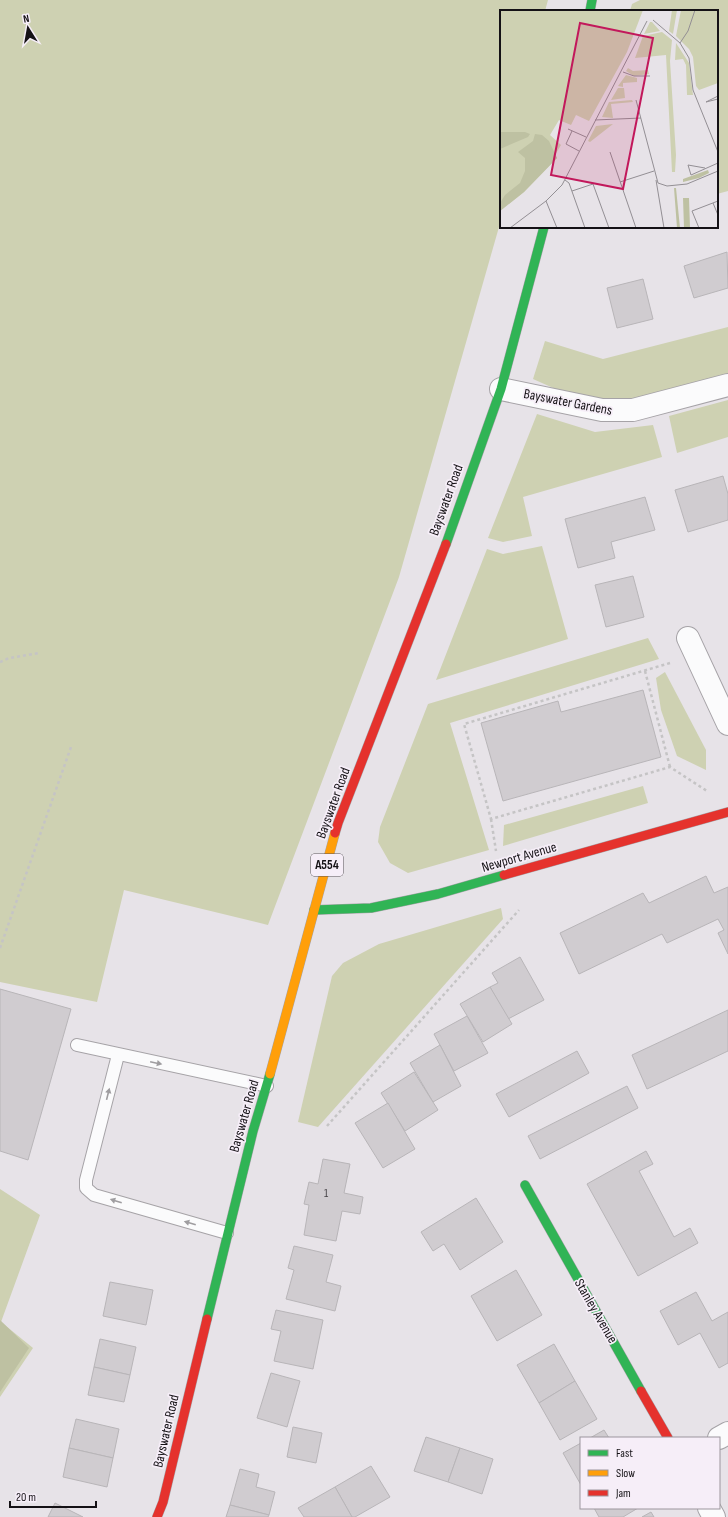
<svg xmlns="http://www.w3.org/2000/svg" width="728" height="1517" font-family="'Sofia Sans Condensed',sans-serif">
	<style>
		.green { fill: #ced1b2 }
		.forest { fill: #bec1a2 }
		.building { fill: #d0ccd0; stroke: #b8b5b8 }
		.lines { fill: none; stroke-linecap: round; stroke-linejoin: round }
		.lane-casing { stroke: #a6a3a7; stroke-width: 14 }
		.street-casing { stroke: #a6a3a7; stroke-width: 24 }
		.fast-casing { stroke: #a6a3a7; stroke-width: 10 }
		.slow-casing { stroke: #a6a3a7; stroke-width: 10 }
		.jam-casing { stroke: #a6a3a7; stroke-width: 10 }
		.path { stroke: #c5c4c5; stroke-width: 2.5; stroke-dasharray: 3 3; stroke-linecap: butt }
		.lane { stroke: #fbfbfc; stroke-width: 12 }
		.street { stroke: #fbfbfc; stroke-width: 22 }
		.fast { stroke: #30b455; stroke-width: 9 }
		.slow { stroke: #ff9f0a; stroke-width: 9 }
		.jam { stroke: #e5322d; stroke-width: 9 }
		.oneway { fill: #9f9da0 }
		.labels { text-anchor: middle; dominant-baseline: central; stroke-width: 3.5; stroke-linejoin: round; paint-order: stroke }
		.number-label { font-size: 12px; fill: #434044 }
		.shield { fill: #f6eef8; stroke: #585359; stroke-width: 1 }
		.shield-label { font-size: 13px; font-weight: bold; fill: #141115 }
		.street-label { font-size: 14px; fill: #141115; stroke: #f6eef8 }
		.inset-road { fill: none; stroke: #938f94; stroke-width: 1 }
		.view { fill: #c2185b; fill-opacity: 0.15; stroke: #c2185b; stroke-width: 2 }
		.inset-edge { fill: none; stroke: #141115; stroke-width: 2 }
	</style>
	<rect width="100%" height="100%" fill="#e7e3e8"/>
	<g class="green">
		<path d="M0,0H548L545,11H501V220L399,577L268,925L124,890L97,1002L0,982Z"/>
		<path d="M640,0H728V191L717,194V11H630L632,4Z"/>
		<path d="M728,327V377L620,407L569,395L533,379L545,341L603,359Z"/>
		<path d="M728,400V437L677,453L669,416Z"/>
		<path d="M537,414L595,432L653,425L662,457L523,497L532,536L503,542L488,538Z"/>
		<path d="M542,546L568,639L436,680L487,549L503,554Z"/>
		<path d="M648,638L659,659L450,723L489,850L408,873L390,863L378,842L380,827L428,704Z"/>
		<path d="M665,672L706,750V770L677,756L661,710L656,678Z"/>
		<path d="M643,786L648,803L503,846L504,825Z"/>
		<path d="M501,908L503,919L318,1127L298,1122L332,976L343,963L379,944Z"/>
		<path d="M0,1189L40,1215L1,1322L33,1348L0,1397Z"/>
	</g>
	<path class="forest" d="M0,1320L29,1348L0,1392Z"/>
	<g class="building">
		<path d="M727,252L728,288L694,298L684,266Z"/>
		<path d="M643,279L653,319L617,328L607,288Z"/>
		<path d="M723,476L728,494V520L688,532L675,490Z"/>
		<path d="M645,497L655,530L611,542L615,558L578,568L565,519Z"/>
		<path d="M633,576L644,617L606,627L595,585Z"/>
		<path d="M643,690L661,757L503,801L481,723L558,701L561,712Z"/>
		<path d="M706,876L714,893L728,887V954L718,933L724,930L718,919L667,943L662,934L579,974L560,933L643,893L649,903Z"/>
		<path d="M520,957L544,1000L508,1019L490,987L498,983L492,973Z"/>
		<path d="M490,987L512,1024L483,1042L460,1004Z"/>
		<path d="M0,989L71,1009L28,1160L0,1151Z"/>
		<path d="M728,1010V1051L647,1089L632,1055Z"/>
		<path d="M467,1016L488,1053L454,1071L434,1034Z"/>
		<path d="M440,1045L461,1086L433,1102L410,1063Z"/>
		<path d="M577,1051L589,1073L509,1117L496,1094Z"/>
		<path d="M414,1072L438,1110L405,1131L381,1093Z"/>
		<path d="M627,1086L638,1108L540,1159L528,1136Z"/>
		<path d="M388,1103L415,1149L383,1168L355,1123Z"/>
		<path d="M646,1151L653,1164L639,1171L674,1237L690,1228L698,1243L638,1276L587,1184Z"/>
		<path d="M323,1159L350,1164L344,1193L363,1197L360,1214L342,1211L336,1241L304,1235L309,1205L304,1204L309,1182L318,1184Z"/>
		<path d="M476,1198L503,1242L460,1270L444,1244L433,1251L421,1232Z"/>
		<path d="M294,1246L333,1255L326,1282L341,1286L335,1311L286,1299L294,1270L288,1268Z"/>
		<path d="M516,1270L542,1315L497,1341L471,1296Z"/>
		<path d="M110,1282L153,1290L146,1325L103,1316Z"/>
		<path d="M696,1292L712,1321L728,1312V1363L719,1368L700,1333L678,1345L660,1311Z"/>
		<path d="M276,1310L323,1320L313,1369L274,1361L281,1331L271,1329Z"/>
		<path d="M100,1339L136,1347L130,1375L94,1367Z"/>
		<path d="M554,1344L575,1381L539,1403L517,1365Z"/>
		<path d="M94,1367L130,1375L124,1402L88,1395Z"/>
		<path d="M271,1373L300,1381L287,1427L257,1418Z"/>
		<path d="M575,1381L597,1419L560,1440L539,1403Z"/>
		<path d="M76,1419L119,1429L113,1458L69,1448Z"/>
		<path d="M293,1427L322,1433L316,1463L287,1457Z"/>
		<path d="M604,1430L609,1438H590Z"/>
		<path d="M426,1437L460,1448L448,1482L414,1471Z"/>
		<path d="M581,1443V1485L563,1453Z"/>
		<path d="M69,1448L113,1458L107,1487L63,1477Z"/>
		<path d="M460,1448L493,1459L482,1494L448,1482Z"/>
		<path d="M371,1466L390,1497L355,1517H352L335,1487Z"/>
		<path d="M240,1469L259,1474L256,1487L275,1492L269,1515L230,1505Z"/>
		<path d="M335,1487L352,1517H304L298,1508Z"/>
		<path d="M55,1503L83,1517H48Z"/>
		<path d="M230,1505L269,1515L268,1517H226Z"/>
		<path d="M594,1508H638L623,1517H599Z"/>
		<path d="M651,1512L654,1517H642Z"/>
	</g>
	<g class="lines">
		<defs>
			<g id="lane">
				<path d="M77,1045L267,1086"/>
				<path d="M118,1055L86,1180V1188L94,1195L227,1233"/>
			</g>
			<g id="street">
				<path d="M501,389L602,410H633L728,385"/>
				<path d="M688,638L728,724"/>
				<path d="M719,1438L728,1433"/>
				<path d="M709,1508L714,1517"/>
			</g>
			<g id="fast">
				<path d="M590,11L592,0"/>
				<path d="M446,544L501,389L544,227"/>
				<path d="M314,910L371,908L438,894L504,875"/>
				<path d="M525,1185L641,1391"/>
				<path d="M207,1319L253,1131L270,1074"/>
			</g>
			<path id="slow" d="M270,1074L335,833"/>
			<g id="jam">
				<path d="M335,833L338,823L446,544"/>
				<path d="M504,875L728,812"/>
				<path d="M641,1391L668,1438"/>
				<path d="M157,1517L163,1502L207,1319"/>
			</g>
		</defs>
		<use href="#lane" class="lane-casing"/>
		<use href="#street" class="street-casing"/>
		<use href="#fast" class="fast-casing"/>
		<use href="#slow" class="slow-casing"/>
		<use href="#jam" class="jam-casing"/>
		<g class="path">
			<path d="M0,662L9,658L39,653"/>
			<path d="M670,663L464,724L491,819L670,767L707,791"/>
			<path d="M645,671L670,767"/>
			<path d="M491,819L496,851"/>
			<path d="M0,948L71,747"/>
			<path d="M327,1126L519,910"/>
		</g>
		<use href="#lane" class="lane"/>
		<use href="#street" class="street"/>
		<use href="#fast" class="fast"/>
		<use href="#slow" class="slow"/>
		<use href="#jam" class="jam"/>
	</g>
	<defs><path id="oneway-solid" d="M-6-.8H1V-3.2L6.5 0L1 3.2V.8H-6Z"/></defs>
	<g class="oneway">
		<use href="#oneway-solid" transform="translate(156 1063) rotate(12)"/>
		<use href="#oneway-solid" transform="translate(108 1094) rotate(-76)"/>
		<use href="#oneway-solid" transform="translate(116 1201) rotate(-163)"/>
		<use href="#oneway-solid" transform="translate(190 1223) rotate(-164)"/>
	</g>
	<g class="labels">
		<g class="number-label">
			<text x="326" y="1193">1</text>
		</g>
		<rect class="shield" x="311" y="854" width="32" height="22" rx="3"/>
		<g class="shield-label">
			<text x="327" y="865">A554</text>
		</g>
		<g class="street-label">
			<text transform="translate(568 402) rotate(11)">Bayswater Gardens</text>
			<text transform="translate(446 500) rotate(-70)">Bayswater Road</text>
			<text transform="translate(333 803) rotate(-70)">Bayswater Road</text>
			<text transform="translate(519 857) rotate(-16)">Newport Avenue</text>
			<text transform="translate(244 1116) rotate(-74)">Bayswater Road</text>
			<text transform="translate(596 1311) rotate(60)">Stanley Avenue</text>
			<text transform="translate(166 1431) rotate(-77)">Bayswater Road</text>
		</g>
	</g>
	<g transform="translate(500 10)">
		<rect width="218" height="218" fill="#e7e3e8"/>
		<path d="M0,0H143L127,42L89,111L76,105L71,115L59,110L50,125L61,135L55,145L57,148L24,182L0,201ZM172,0H177L173,24L169,21ZM181,0H218V73L199,80L196,76L193,47L189,39L176,26ZM150,12H152L160,21L144,24ZM162,22L172,30L170,51L176,145L175,162H172L166,45L135,48L143,26ZM176,33L189,53L193,85H187L186,55L183,49L175,50ZM128,58L133,61L148,60L149,64L134,66L126,61ZM126,65L137,68V72L123,73V77L118,76ZM118,78H124L125,88L111,90ZM132,90L133,92L111,94L113,108L102,107L109,92ZM113,114L90,132L88,131L96,116Z" fill="#ced1b2"/>
		<path d="M0,122H25L30,124L28,127L0,139ZM35,124L42,125L49,131L57,148L24,182L0,201V193L5,185L20,173L25,161V148L18,142L33,131ZM208,160L209,163L199,168L183,172V169ZM174,178H176L180,218H177ZM183,188H189L190,218H184Z" fill="#bec1a2"/>
		<path class="inset-road" d="M153,10L180,33L189,48L193,80L218,142M180,33L188,21L195,0M123,62L134,66H150M218,86L206,92L218,89M136,90L158,173L167,176L187,174L218,161M95,110L141,108M68,119L86,127M72,121L66,134L79,141M110,142L136,218M205,158L188,155L191,165L218,153M65,170L69,173L85,218M156,170L164,218M120,172L154,161M72,181L93,174L109,218M46,191L57,218M213,193L218,205M10,218L46,191L62,175L147,11M199,218L192,201L218,191"/>
		<path class="view" d="M80,13L153,28L123,179L51,165Z"/>
		<rect width="218" height="218" class="inset-edge"/>
	</g>
	<rect x="580" y="1437" width="140" height="72" fill="#f6eef8" stroke="#9c969d"/>
	<rect x="588" y="1450" width="20" height="6" fill="#30b455" stroke="#9c969d"/>
	<text x="616" y="1457" font-size="12" fill="#141115">Fast</text>
	<rect x="588" y="1470" width="20" height="6" fill="#ff9f0a" stroke="#9c969d"/>
	<text x="616" y="1477" font-size="12" fill="#141115">Slow</text>
	<rect x="588" y="1490" width="20" height="6" fill="#e5322d" stroke="#9c969d"/>
	<text x="616" y="1497" font-size="12" fill="#141115">Jam</text>
	<g transform="translate(28 28) rotate(349)" stroke="#f6eef8" stroke-width="3" paint-order="stroke">
	<path d="M0-3L7 15L0 10L-7 15Z" fill="#141115"/>
	<text y="-6" font-size="11" font-weight="bold" text-anchor="middle" fill="#141115">N</text>
	</g>
	<path d="M10 1501v6h86v-6" fill="none" stroke="#141115" stroke-width="2"/>
	<text x="16" y="1501" font-size="12" fill="#141115" stroke="#f6eef8" stroke-width="3" paint-order="stroke">20 m</text>
</svg>
